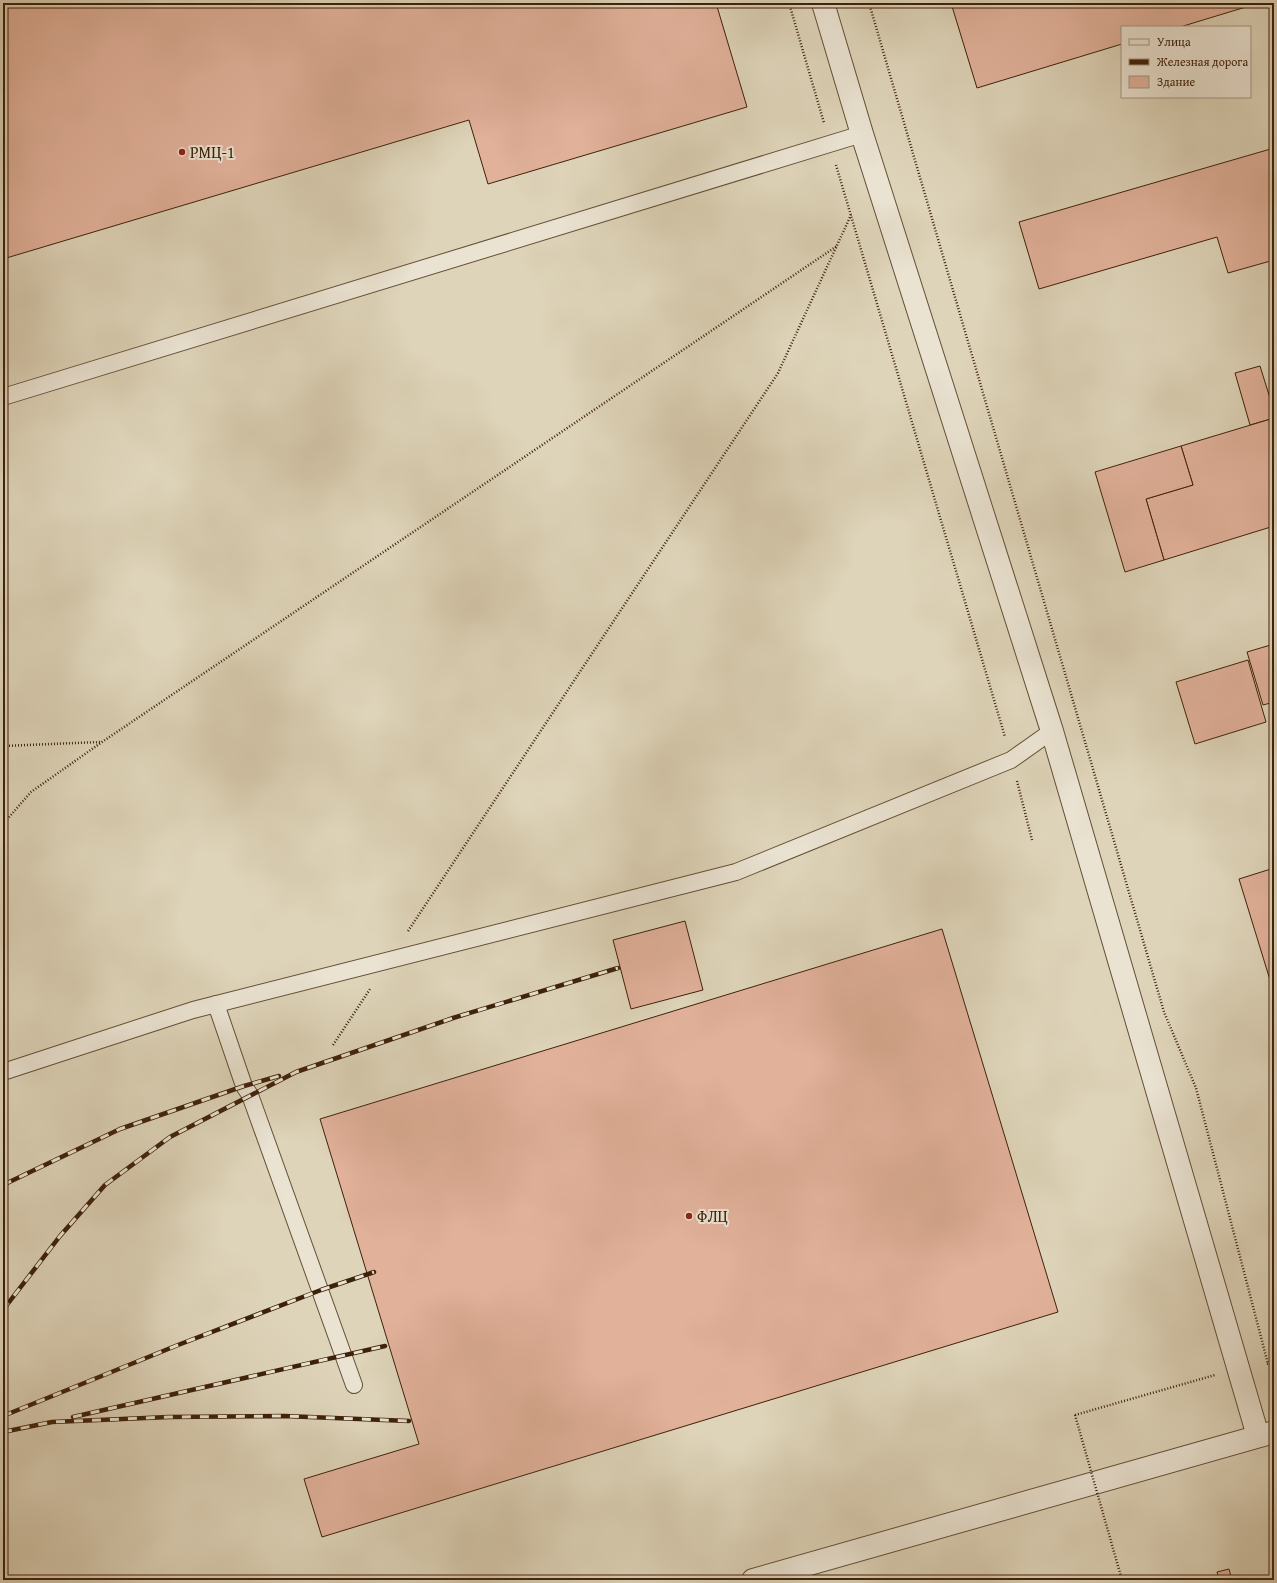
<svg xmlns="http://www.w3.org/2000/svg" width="1277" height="1583" font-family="'Gentium Book Plus',serif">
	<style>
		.building { fill: #e1b19a; stroke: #3e210a }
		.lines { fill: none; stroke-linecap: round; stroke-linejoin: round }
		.lane-casing { stroke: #664e36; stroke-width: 18 }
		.street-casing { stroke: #664e36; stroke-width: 24 }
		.path { stroke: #3e210a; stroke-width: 2.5; stroke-dasharray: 1 2; stroke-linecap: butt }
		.lane { stroke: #eae3d2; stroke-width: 16 }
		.street { stroke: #eae3d2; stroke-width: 22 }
		.rail-casing { stroke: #3e210a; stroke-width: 4.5 }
		.rail { stroke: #eae3d2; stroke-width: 3; stroke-dasharray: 9; stroke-linecap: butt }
		.path-bridge { stroke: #3e210a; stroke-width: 2.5; stroke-dasharray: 1 2; stroke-linecap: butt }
		.poi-dot { fill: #8f2418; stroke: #eae3d2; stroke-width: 1.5 }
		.labels { text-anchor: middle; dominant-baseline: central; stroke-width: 4; stroke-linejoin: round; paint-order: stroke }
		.poi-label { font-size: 16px; fill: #3e210a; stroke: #eae3d2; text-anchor: start }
	</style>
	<rect width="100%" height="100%" fill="#ded4b9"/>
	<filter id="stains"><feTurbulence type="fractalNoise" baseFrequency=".005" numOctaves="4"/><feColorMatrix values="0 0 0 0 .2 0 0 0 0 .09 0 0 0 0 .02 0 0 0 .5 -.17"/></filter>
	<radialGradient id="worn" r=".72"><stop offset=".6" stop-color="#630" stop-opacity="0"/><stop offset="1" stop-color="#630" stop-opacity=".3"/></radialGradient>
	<g class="building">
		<path d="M3,3H716L747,107L488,184L469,120L3,259Z"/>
		<path d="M951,3H1259L1180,27H1122V44L977,88Z"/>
		<path d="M1274,148V260L1228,273L1217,237L1039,289L1019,222Z"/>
		<path d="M1260,366L1274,411V418L1250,425L1235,373Z"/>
		<path d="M1274,418V526L1164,560L1146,499L1193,485L1181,446Z"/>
		<path d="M1181,446L1193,485L1146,499L1164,560L1125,572L1095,472Z"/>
		<path d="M1274,644V702L1263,705L1247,652Z"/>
		<path d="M1248,660L1266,722L1195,744L1176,682Z"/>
		<path d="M1274,868V993L1239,879Z"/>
		<path d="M685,921L703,990L631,1009L613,940Z"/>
		<path d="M942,929L1058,1312L322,1537L304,1479L419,1444L320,1119Z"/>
		<path d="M1229,1569L1232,1580H1219L1217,1572Z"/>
	</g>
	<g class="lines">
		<defs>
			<g id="lane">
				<path d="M3,397L862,134"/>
				<path d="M216,1004L244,1086L250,1095L354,1385"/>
				<path d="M3,1072L193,1010L736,872L1011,760L1052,731"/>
			</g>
			<g id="street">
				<path d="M823,3L862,134L1052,731L1258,1436"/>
				<path d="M753,1580L1274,1432"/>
			</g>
		</defs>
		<use href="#lane" class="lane-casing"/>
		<use href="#street" class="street-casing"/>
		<g class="path">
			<path d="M789,3L824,123"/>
			<path d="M869,3L1164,1012L1196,1088L1268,1364"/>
			<path d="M836,165L1005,737"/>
			<path d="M3,746L100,742"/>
			<path d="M1017,781L1032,840"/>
			<path d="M3,824L31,792L102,742L837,246"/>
			<path d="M408,931L778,373L851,215"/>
			<path d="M333,1045L370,989"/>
			<path d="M1267,1364L1274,1362"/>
			<path d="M1075,1415L1215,1375"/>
		</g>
		<use href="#lane" class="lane"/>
		<use href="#street" class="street"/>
		<defs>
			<g id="rail">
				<path d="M3,1185L120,1129L244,1086L279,1076"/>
				<path d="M3,1310L60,1236L105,1185L170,1137L296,1072L453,1018L618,968"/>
				<path d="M3,1416L178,1345L321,1290L374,1272"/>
				<path d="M73,1417L385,1346"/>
				<path d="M3,1432L52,1422L169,1417L284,1416L409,1421"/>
			</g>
		</defs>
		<use href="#rail" class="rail-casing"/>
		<use href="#rail" class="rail"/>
		<path class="path-bridge" d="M1075,1415L1122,1580"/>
	</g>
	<g class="poi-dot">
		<circle cx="182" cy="152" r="4"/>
		<circle cx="689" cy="1216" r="4"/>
	</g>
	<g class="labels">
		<g class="poi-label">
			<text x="190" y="152">РМЦ-1</text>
			<text x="697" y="1216">ФЛЦ</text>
		</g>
	</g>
	<rect width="1277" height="1583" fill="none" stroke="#ded4b9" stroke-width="16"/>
	<rect x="4" y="4" width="1269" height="1575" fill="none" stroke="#3e210a" stroke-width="2"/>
	<rect x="8" y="8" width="1261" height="1567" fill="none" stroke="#3e210a"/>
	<rect x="1121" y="26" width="130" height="72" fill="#eae3d2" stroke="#a59582"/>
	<rect x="1129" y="39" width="20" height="6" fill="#eae3d2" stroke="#a59582"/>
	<text x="1157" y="46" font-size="12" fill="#3e210a">Улица</text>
	<rect x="1129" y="59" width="20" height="6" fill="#3e210a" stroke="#a59582"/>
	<text x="1157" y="66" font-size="12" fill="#3e210a">Железная дорога</text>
	<rect x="1129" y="76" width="20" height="12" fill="#e1b19a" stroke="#a59582"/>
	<text x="1157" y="86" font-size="12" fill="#3e210a">Здание</text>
	<rect width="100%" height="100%" filter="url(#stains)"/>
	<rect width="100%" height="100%" fill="url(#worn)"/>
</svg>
